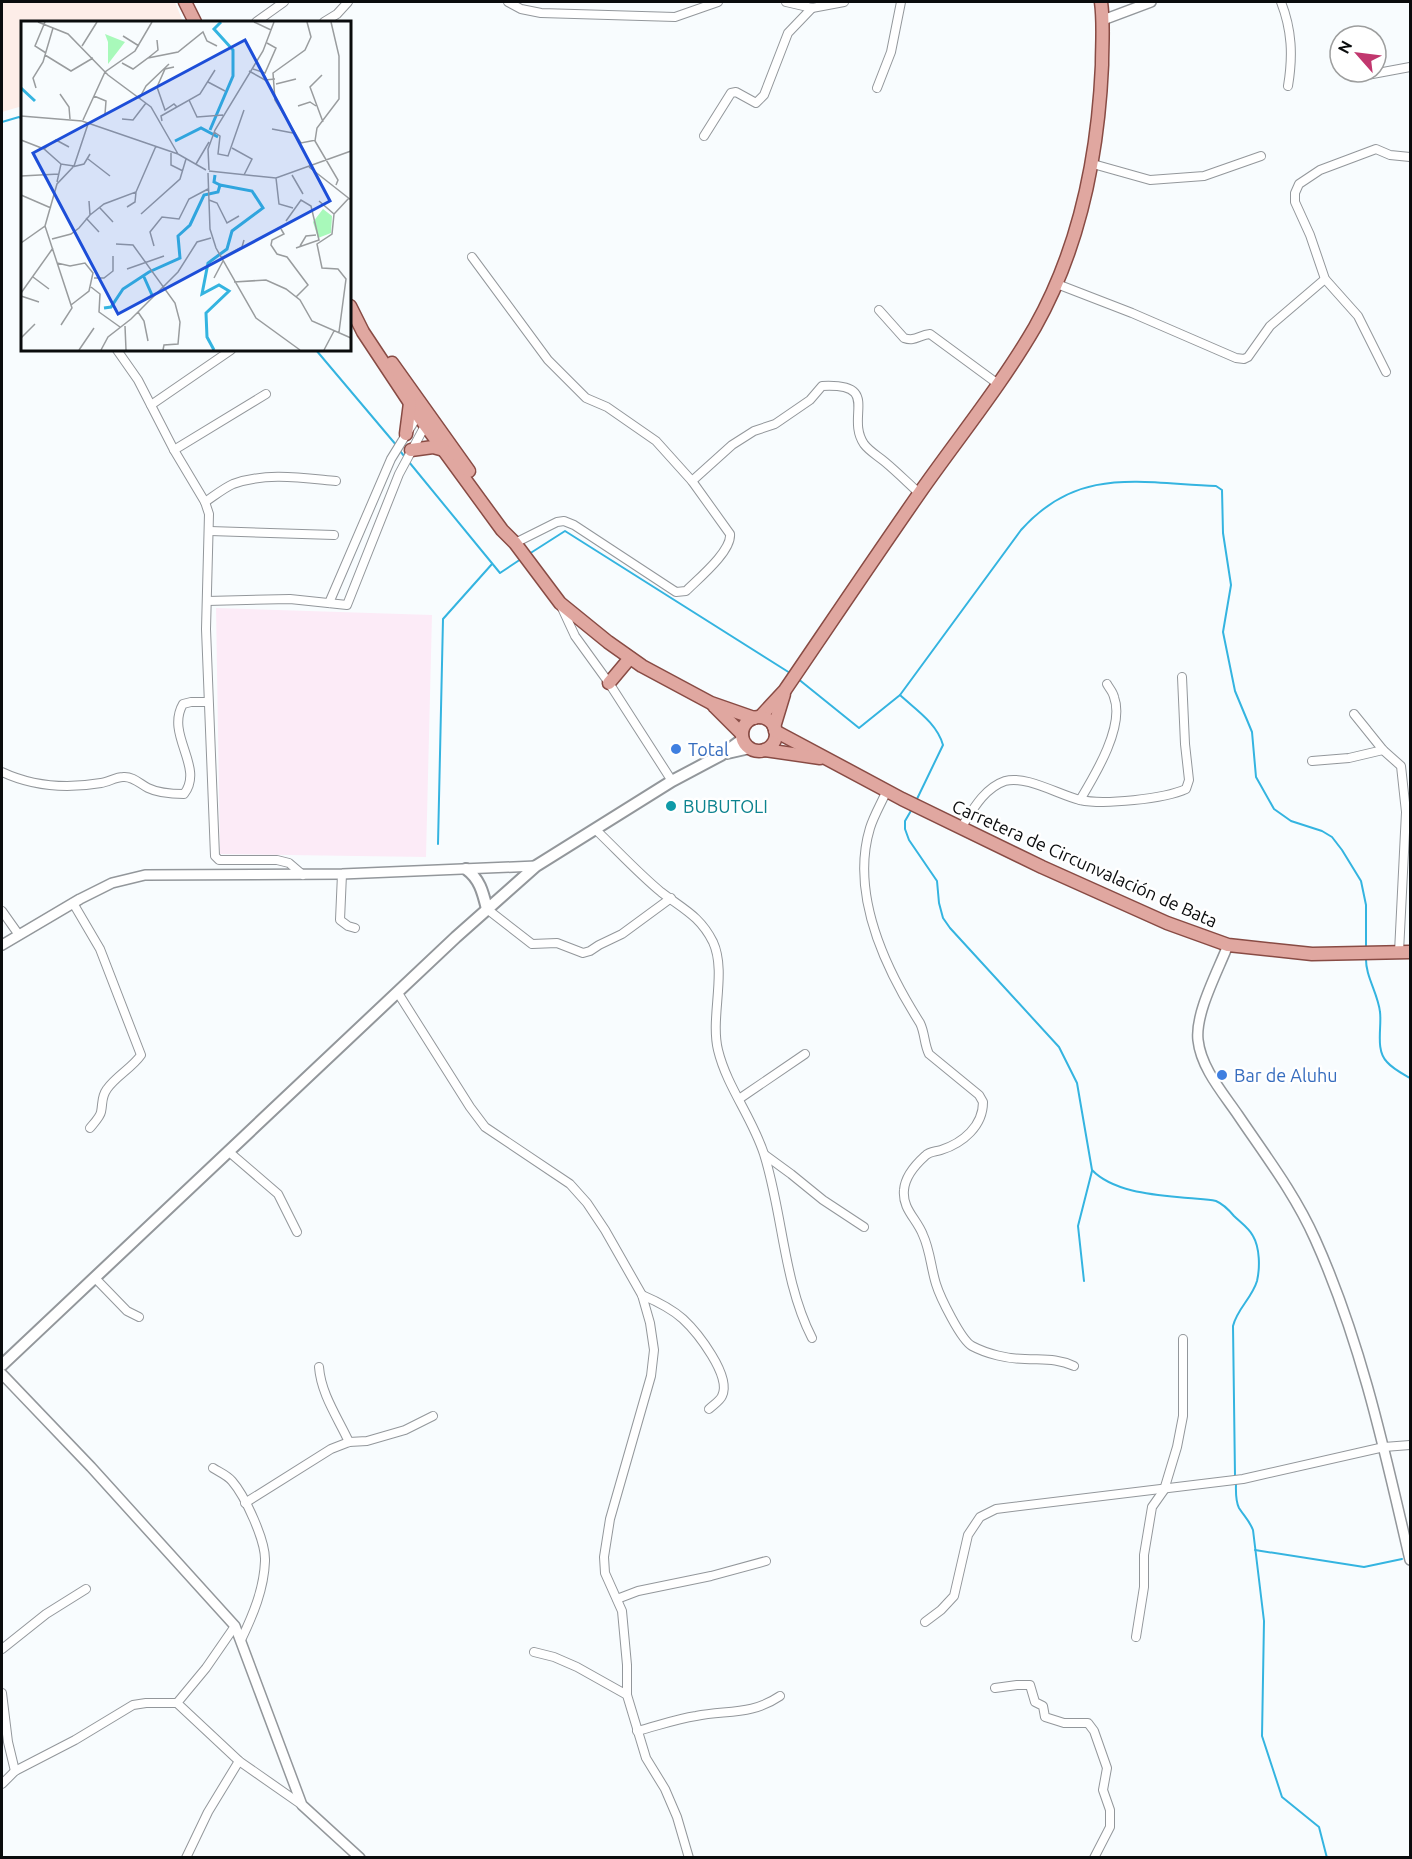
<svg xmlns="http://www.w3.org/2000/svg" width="1412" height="1859" font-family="Ubuntu,sans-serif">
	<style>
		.commercial { fill: #fcebf7 }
		.industrial { fill: #fdede8 }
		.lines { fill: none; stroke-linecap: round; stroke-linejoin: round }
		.stream { stroke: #34b4e0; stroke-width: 2 }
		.minor-casing { stroke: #93979b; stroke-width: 10 }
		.tertiary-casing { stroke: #93979b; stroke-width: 12 }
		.secondary-casing { stroke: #93979b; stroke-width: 14 }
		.primary-casing { stroke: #884b44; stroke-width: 15 }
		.minor { stroke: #fff; stroke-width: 8 }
		.tertiary { stroke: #fff; stroke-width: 9 }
		.secondary { stroke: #fff; stroke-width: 10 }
		.primary { stroke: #e0a7a0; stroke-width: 12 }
		.shop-dot { fill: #3f7fe0; stroke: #fff; stroke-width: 2 }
		.culture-dot { fill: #0f9aa8; stroke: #fff; stroke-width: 2 }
		.labels { text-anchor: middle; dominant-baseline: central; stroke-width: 5; stroke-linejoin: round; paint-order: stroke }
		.shop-label { font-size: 18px; fill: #366cbe; stroke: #fff; text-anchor: start }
		.culture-label { font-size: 18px; fill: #0d838f; stroke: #fff; text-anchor: start }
		.street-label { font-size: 18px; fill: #0a0c0d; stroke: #fff }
		.inset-river { fill: none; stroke: #34b4e0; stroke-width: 3 }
		.inset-road { fill: none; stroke: #999c9e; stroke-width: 1.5 }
		.view { fill: #1d4ed8; fill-opacity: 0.15; stroke: #1d4ed8; stroke-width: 3 }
		.inset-edge { fill: none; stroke: #0a0c0d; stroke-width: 3 }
	</style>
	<rect width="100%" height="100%" fill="#f8fcfe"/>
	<path class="commercial" d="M216,608L432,615L426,857L220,854Z"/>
	<path class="industrial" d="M2,2H175L183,22H22V109L19,107L2,112Z"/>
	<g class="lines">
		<g class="stream">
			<path d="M2,122L19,117L22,119"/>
			<path d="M316,350L397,446"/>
			<path d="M400,451L500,573L521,559"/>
			<path d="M529,554L565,531L790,673"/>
			<path d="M797,678L859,728L900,695C915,709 937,723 943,745L916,801"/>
			<path d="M900,695L1021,530C1078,466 1139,483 1216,486L1222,490L1223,533L1231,585L1223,632L1235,691L1252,732L1256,777L1274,809L1291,821L1322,831L1332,837L1342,850L1361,881L1366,905V948"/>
			<path d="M912,809L905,821V829L909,840L937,881L939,903L943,918L950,928L1059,1047L1077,1083L1092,1170C1114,1193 1158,1195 1188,1198C1197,1199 1207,1199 1216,1201C1223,1204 1229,1210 1234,1216C1240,1222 1249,1228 1253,1236C1260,1248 1260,1268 1257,1281C1252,1298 1237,1309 1233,1326L1235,1476"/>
			<path d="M438,844L443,619L492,564"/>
			<path d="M1366,957C1365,976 1378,993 1380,1012C1382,1027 1375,1050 1387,1062C1393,1069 1403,1074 1410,1078"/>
			<path d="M1084,1281L1078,1226L1092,1171"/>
			<path d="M1236,1482C1236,1491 1235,1500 1239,1508C1244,1516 1249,1520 1253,1530L1264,1621L1262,1736L1282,1797L1319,1827L1327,1858"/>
			<path d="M1255,1550L1364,1567L1402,1559"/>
		</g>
		<defs>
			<g id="minor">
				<path d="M508,2L521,9L541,13L675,17L718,2"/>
				<path d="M786,2L812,8L844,2"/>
				<path d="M1281,2C1292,30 1293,56 1288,86"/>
				<path d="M256,22L284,2"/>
				<path d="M324,22L337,14L348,2"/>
				<path d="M1367,75L1410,67"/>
				<path d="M877,88L891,52L901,2"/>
				<path d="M704,136L731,93L736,92L756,103L764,95L788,33L812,8"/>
				<path d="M1093,164L1150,180L1204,176L1261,156"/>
				<path d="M472,257L548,360L586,398L607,407L656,441L692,481L730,534C732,551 698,579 686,591L676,592L574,525L564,521L557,522L515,543"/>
				<path d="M1057,284L1132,313L1236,358L1244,359L1248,357L1270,326L1325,279"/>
				<path d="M879,310L904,338C915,342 919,335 930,334L998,384"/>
				<path d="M117,350L138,380L174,450L205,502L209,514L206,629L215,856L219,860H277L289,863L303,875"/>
				<path d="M1386,372L1358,316L1325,279L1310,235L1295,202V193L1299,184L1320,170L1376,149L1390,155L1410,157"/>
				<path d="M151,405L231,350"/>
				<path d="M174,450L266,394"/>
				<path d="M692,481L732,445L754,431L775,424L810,400L822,386C882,383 845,416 864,444C869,451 878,456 885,462C897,472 908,483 919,493"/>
				<path d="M205,502C214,496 224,488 233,484C266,472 303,478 336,481"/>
				<path d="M210,531L334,535"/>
				<path d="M207,601L290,599L347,605L399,474L427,422"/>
				<path d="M329,603L391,459L420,412"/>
				<path d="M562,608L575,636L609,683L672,781"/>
				<path d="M1367,730L1354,714L1383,750L1401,766L1406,812L1399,952"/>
				<path d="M1312,761L1349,758L1383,750"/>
				<path d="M2,772C34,787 66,789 101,783C108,782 116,777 123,777C133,776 140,784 148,788C158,793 173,794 184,794C205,767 165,735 183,704L191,702H208"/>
				<path d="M887,790C882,802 874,815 870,828C850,894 885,968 920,1023C925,1033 924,1044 929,1054L979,1095L983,1102C983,1126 963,1143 941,1150C935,1152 930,1151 925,1156C915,1165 905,1177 904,1190C902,1209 917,1219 923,1235C930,1250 931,1268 936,1284C940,1297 961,1340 972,1346C987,1354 1008,1359 1025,1359C1043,1360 1057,1358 1074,1366"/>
				<path d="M1080,800C1095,775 1125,726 1114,697C1113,692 1109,688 1107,684"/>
				<path d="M961,828C972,811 984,788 1005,781C1026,775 1059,795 1080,800C1104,805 1164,799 1186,789L1189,780L1185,744L1182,677"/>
				<path d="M595,829C617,850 638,873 661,892C683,909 700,916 713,942C727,972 710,1017 718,1050C727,1087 752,1117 764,1154C783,1214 783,1281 812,1338"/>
				<path d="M342,874L340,920L348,926L355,928"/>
				<path d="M73,903L100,949L141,1055C132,1068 116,1076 107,1089C101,1097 103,1103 101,1112C100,1117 94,1123 90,1128"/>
				<path d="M487,909L532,944L557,943L583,953L590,951L599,945L622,934L671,898"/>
				<path d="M2,911L19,935"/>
				<path d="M398,993L470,1107L485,1127L570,1184L587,1203L605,1230L642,1295L650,1323L654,1350L651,1376L610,1519L604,1557L605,1573L622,1611L627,1665V1695"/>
				<path d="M739,1099L805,1054"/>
				<path d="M228,1151L278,1194L297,1232"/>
				<path d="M765,1155L791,1174L823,1200L864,1227"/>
				<path d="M95,1278L127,1311L139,1317"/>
				<path d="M642,1295C656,1301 672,1309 683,1319C697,1332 732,1376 722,1396C720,1401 713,1405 709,1409"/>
				<path d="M319,1367C321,1394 338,1418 349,1442"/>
				<path d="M213,1468C219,1472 227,1475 232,1481C245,1496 266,1541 265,1561C264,1589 253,1615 241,1640"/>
				<path d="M245,1503L331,1449L349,1442L367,1441L405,1430L433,1416"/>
				<path d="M617,1599L638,1591L711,1576L766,1561"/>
				<path d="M925,1622L941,1610L954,1596L968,1535L980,1517L996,1509L1243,1479L1384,1447L1410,1445"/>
				<path d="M235,1626L206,1668L177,1703L239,1761L302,1805"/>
				<path d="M1136,1637L1144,1587V1555L1152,1507L1164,1490L1177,1447L1183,1416V1339"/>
				<path d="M2,1649L46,1614L86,1589"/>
				<path d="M534,1652L554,1657L577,1667L627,1695L646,1758L665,1789L677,1817L689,1858"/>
				<path d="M995,1688L1017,1685H1030L1035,1702L1043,1706L1045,1717L1064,1723H1088L1094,1731L1107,1768L1103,1790L1110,1810V1827L1094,1858"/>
				<path d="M2,1693L8,1742L15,1771"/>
				<path d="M637,1731C657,1726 676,1719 696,1716C728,1710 752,1715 780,1696"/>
				<path d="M2,1784L15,1771L75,1740L133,1705L146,1703H177"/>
				<path d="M186,1858L208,1812L239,1761"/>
			</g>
			<g id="tertiary">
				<path d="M1103,20L1151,2"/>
				<path d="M2,945L80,899L112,883L145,875L342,874L536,866"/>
				<path d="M1228,945C1218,971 1195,1013 1198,1040C1201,1068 1223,1093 1238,1115C1265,1155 1295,1194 1315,1239C1361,1341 1385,1452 1410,1560"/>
				<path d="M2,1374L91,1467L235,1626L302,1805L360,1858"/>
			</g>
			<g id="secondary">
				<path d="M727,753L749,748"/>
				<path d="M466,869C480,879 483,893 487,909"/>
				<path d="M2,1365L456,937L536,866L672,781L721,755L743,739"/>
			</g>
			<g id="primary">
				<path d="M185,2L195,22"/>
				<path d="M350,306L363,332L418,415L502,530L515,543L560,603L608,642L642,666L711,703L754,718"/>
				<path d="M392,363L469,471"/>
				<path d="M406,434L410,403"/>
				<path d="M411,450L433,447L444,450"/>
				<path d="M609,683L630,658"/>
				<path d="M714,706L742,734"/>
				<path d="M760,717L785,690C830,624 875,557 921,491C959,437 1002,384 1035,327C1080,247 1098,156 1102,65C1102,44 1104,23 1101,2"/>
				<circle cx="759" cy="734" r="17"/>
				<path d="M774,727L784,694"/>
				<path d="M775,731L902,799L1042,867L1167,923L1228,945L1312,954L1410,952"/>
				<path d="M765,750L820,758"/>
			</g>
		</defs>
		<use href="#minor" class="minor-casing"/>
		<use href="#tertiary" class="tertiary-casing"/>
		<use href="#secondary" class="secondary-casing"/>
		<use href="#primary" class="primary-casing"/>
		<use href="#minor" class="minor"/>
		<use href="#tertiary" class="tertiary"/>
		<use href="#secondary" class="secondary"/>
		<use href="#primary" class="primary"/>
	</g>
	<g class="shop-dot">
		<circle cx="676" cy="749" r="6"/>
		<circle cx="1222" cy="1075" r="6"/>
	</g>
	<circle class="culture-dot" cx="671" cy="806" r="6"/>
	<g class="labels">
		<g class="shop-label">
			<text x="688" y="749">Total</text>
			<text x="1234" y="1075">Bar de Aluhu</text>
		</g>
		<g class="culture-label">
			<text x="683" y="806">BUBUTOLI</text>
		</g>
		<g class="street-label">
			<text transform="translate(1085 863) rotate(24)">Carretera de Circunvalación de Bata</text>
		</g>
	</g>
	<g transform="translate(21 21)">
		<rect width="330" height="330" fill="#f8fcfe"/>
		<path d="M84,13L104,21L87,43V21ZM302,188L311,195L310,212L297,217L292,201Z" fill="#a8f9ba"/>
		<path class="inset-river" d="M0,67L14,80M189,109L212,55V29L193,8L200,1M154,120L180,107L197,116M123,256L131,274M83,287L90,286L102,268L128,251L159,237L157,215L169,204L183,174L197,171L199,164L193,161L194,154M193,329L186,316L185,292L208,270L198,264L181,273L187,242L206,228L211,210L242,187L231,170L199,164"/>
		<path class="inset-road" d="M17,1L47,13L87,54L130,86L157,133M24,1L14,25L25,32M233,1L250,9M286,1L290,16L284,29L252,52L254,79L280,122L295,119M310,1L318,35V78L296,107L294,120L317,159L315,164M102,15L118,25M61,25L76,1M24,34L50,50L72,37M127,37L137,29L136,19M101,42L112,48L127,37L157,31L182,11L186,20L196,25M153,46L144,48L136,66L144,89L153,83L156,86M232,48L244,52L255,27L246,22M228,50L244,59L254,58M301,54L289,66L302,101M187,61L204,70M255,63L275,58M15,67L12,57L22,41L32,7M39,73L48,86L49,98M73,75L85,80L84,93M118,78L125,65L148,43M168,79L176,96L202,94M277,85L289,81L295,85M0,95L61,100L157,133L185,149M101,98L112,99L125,82M62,99L84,51L114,30L131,1M141,100L140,95L179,73L194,49M251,108L272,112M193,111L199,115L197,133L207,135L223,89M0,119L23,128L40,143M211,127L231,138L223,154M23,128L35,119L48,126M150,130V144L162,150M67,138L89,155M175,143L188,121M51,146L63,143L69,133M288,146L330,179M188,149L187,128L194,109L242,30L253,1M188,150L255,157L330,130M187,152L189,208L195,227L235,297L279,329M271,154L282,173M0,155L38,153M255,157L258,183L272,187M36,161L40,143L53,145M0,174L30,187M188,179L196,182L206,202L218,195M298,180L313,193M106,186L114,181L115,171M79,187L92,201M120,193L159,158L165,138M69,194L83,183L115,171L135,125M65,197L78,211M265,200L280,179L290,185L298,219L275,227M24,205L51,287L40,304M260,208L263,213L251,219L250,224L256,233L266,236L287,264L275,276M31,218L50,213L58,207L69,194L68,180M0,222L24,205L36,163L53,145L67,103M95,223L112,224L154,282L159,301L157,323L143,324L142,329M133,225L129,211L141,196L158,198L168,178L187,168M279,225L285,215L295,214M200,237L221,226L223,219M36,242L49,245L64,242L72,252L68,270L50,284M106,248L143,235M12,256L28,268M73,257H83L92,250V235M193,257L202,240M213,261L245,259L265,268L279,279L291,300L330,317M70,266L79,273L78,291L99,306M0,272L32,227M0,275L18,281M117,291L123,300L127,320M104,305L105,329M318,311L325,258L317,248L301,247L296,223L311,213L313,193L328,177M0,317L14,303M58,329L73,307M80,329L87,316L110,298L157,251L176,221L190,217M303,329L313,310"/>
		<path class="view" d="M224,19L309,180L97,293L12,132Z"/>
		<rect width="330" height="330" class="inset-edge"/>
	</g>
	<rect width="1412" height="1859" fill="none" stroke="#0a0c0d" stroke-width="6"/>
	<g transform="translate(1358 54) rotate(298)"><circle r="28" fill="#ffffff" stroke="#9d9e9e" stroke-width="1.5"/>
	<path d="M0-4.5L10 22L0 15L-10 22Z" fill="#c1376e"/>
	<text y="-9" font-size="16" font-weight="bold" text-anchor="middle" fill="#0a0c0d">N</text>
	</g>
</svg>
